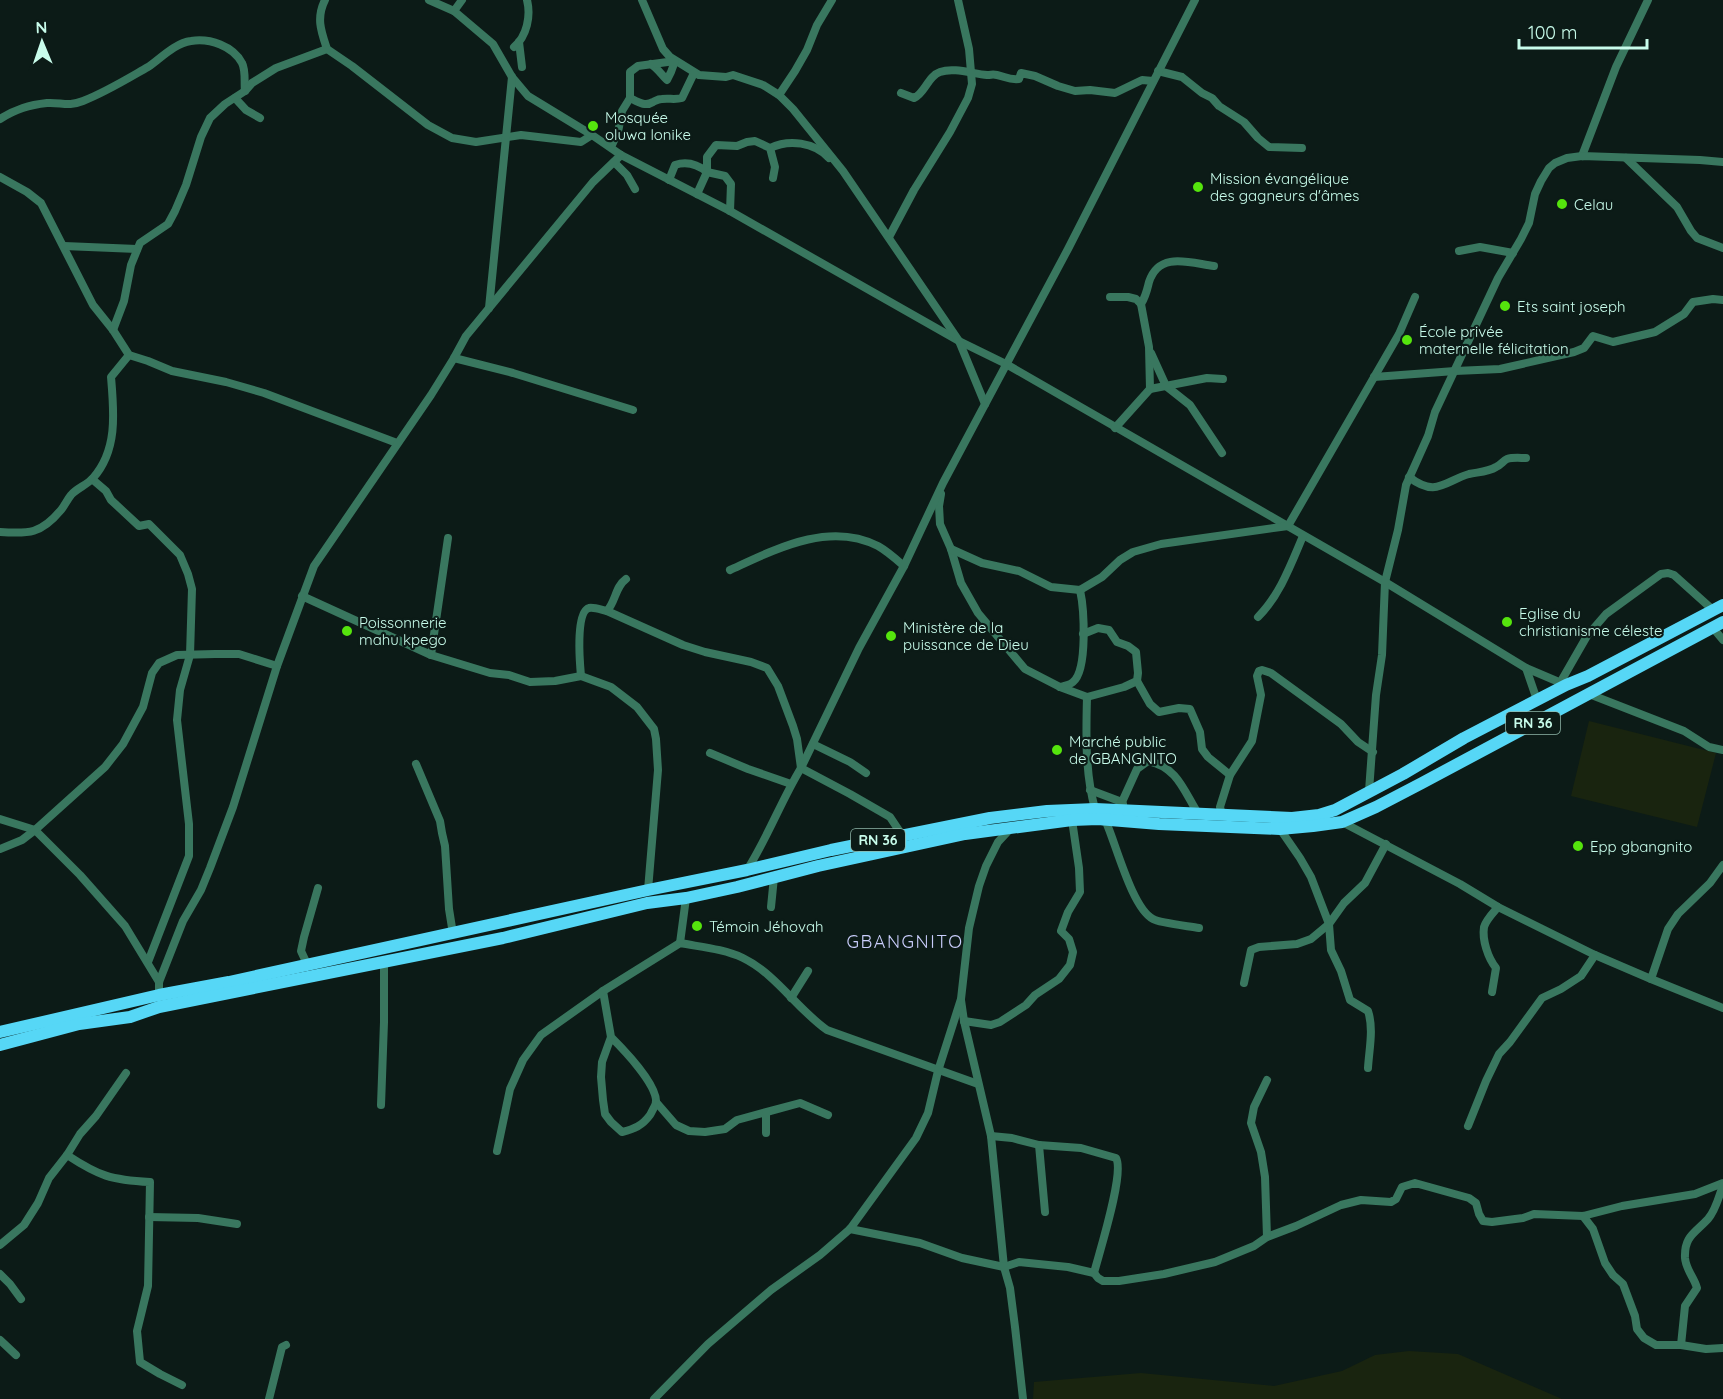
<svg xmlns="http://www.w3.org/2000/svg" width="1723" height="1399" font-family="Quicksand,sans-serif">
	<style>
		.green { fill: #19240f }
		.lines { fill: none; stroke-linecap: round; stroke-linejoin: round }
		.minor { stroke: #39775f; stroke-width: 8 }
		.primary { stroke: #56d7f6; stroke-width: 12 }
		.poi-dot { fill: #55e40d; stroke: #0c1b17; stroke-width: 2 }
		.labels { text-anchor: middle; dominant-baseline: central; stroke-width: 4.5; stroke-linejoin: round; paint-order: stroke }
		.shield { fill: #0c1b17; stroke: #90b8ab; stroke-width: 1.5 }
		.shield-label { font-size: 14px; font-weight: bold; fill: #c8fceb }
		.poi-label { font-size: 15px; fill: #c8fceb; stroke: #0c1b17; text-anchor: start }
		.quarter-label { font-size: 18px; letter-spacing: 1.5px; fill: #cacefc; stroke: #0c1b17 }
	</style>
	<rect width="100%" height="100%" fill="#0c1b17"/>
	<g class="green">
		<path d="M1589,721L1716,753L1697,827L1571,796Z"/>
		<path d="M1409,1351L1458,1354L1562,1399H1033L1034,1382L1141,1373L1274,1386L1342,1371L1375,1355Z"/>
	</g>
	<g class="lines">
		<g class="minor">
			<path d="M325,0C316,18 321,31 327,49L352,66L428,125L452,138L476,142L521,135L581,142L592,135"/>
			<path d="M429,0L454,11L493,44L512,77L528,96L592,135L621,155L730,211L959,341L1006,364L1385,582L1526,668L1566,685"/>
			<path d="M642,0L663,49L670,57L699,75L726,77L733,75L763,85L779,95L793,109L843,171L959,341L985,404"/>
			<path d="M454,11L462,0"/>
			<path d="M519,42L522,67"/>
			<path d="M514,47C527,36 531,16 527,0"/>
			<path d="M651,64C658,69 661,74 667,80L671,72L675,61"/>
			<path d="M1158,71L1182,77L1202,93L1212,98L1219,106L1244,122L1258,138L1269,147L1302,148"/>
			<path d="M901,93L914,98C925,93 928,76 940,72C954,67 973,74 987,75C992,75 992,74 997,75C1006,77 1009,80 1019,79L1021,73L1035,76L1058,86L1075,91L1090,90L1115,93L1142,80L1153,81"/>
			<path d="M779,95L795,71L807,50L817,25L832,0"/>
			<path d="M235,98L246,110L260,118"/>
			<path d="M630,98C638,102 645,107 653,102C657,100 658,99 662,99C669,98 675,100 682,98L694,73"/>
			<path d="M0,119C16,109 29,105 47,103C61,102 68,107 83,101C106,92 127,79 148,67C161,58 175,43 191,41C210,38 233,46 242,63C246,70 244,83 245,91"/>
			<path d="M611,147L618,132L622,111L630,98V72L638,66L675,61"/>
			<path d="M770,148C789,139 814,142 829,158"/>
			<path d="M1582,156L1616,67L1648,0"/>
			<path d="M1626,158L1677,207L1691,231L1697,238L1723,248"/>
			<path d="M614,162L627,175L635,189"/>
			<path d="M0,177L27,192L41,203L93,305L113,330L129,355L148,361L172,371L226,382L264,393L397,443"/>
			<path d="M669,180L675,165C687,161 697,164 707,172L697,194"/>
			<path d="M730,211L731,184L725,176L707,172V157L716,145L737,146L747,142L755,141L770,148L775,167L773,178"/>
			<path d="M889,237L914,190L950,132L968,98L972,84L969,49L958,0"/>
			<path d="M64,246L137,249"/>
			<path d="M1459,251L1480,247L1513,253"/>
			<path d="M1110,297H1128L1136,299L1141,304L1149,347L1150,389L1115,428"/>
			<path d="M1141,304C1146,296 1147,290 1149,282C1159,251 1190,263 1214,266"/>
			<path d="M489,308L512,77"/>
			<path d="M113,330L124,301L131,265L140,243L168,224L175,211L186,185L201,137L210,118L225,104L245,91L252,83L276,68L327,49"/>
			<path d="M1151,353L1166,386L1190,405L1222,453"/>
			<path d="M454,358L513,373L633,410"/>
			<path d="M1374,377L1455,371L1500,369L1574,352L1584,348L1593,336L1613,342L1655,332L1684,314L1693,302L1713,299L1723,300"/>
			<path d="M1150,389L1207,378L1223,379"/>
			<path d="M1409,477C1436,498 1445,481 1469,474C1478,472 1488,472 1496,467C1501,465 1503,461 1507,459C1513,457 1520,458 1526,458"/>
			<path d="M92,479L106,491L111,500L139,526L149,524L180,555L188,574L192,589L190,655L180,690L177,720L189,824V856L148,962"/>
			<path d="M941,494L939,506L940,524L951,549L961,583L978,613L1025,669L1060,687L1087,697"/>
			<path d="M0,532C29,534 41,534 61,510C65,505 67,500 71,495C77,488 87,485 93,478C118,450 114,412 111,377L129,355"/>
			<path d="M951,549L982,563L1019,571L1051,587L1080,590L1102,577L1120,560L1133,552L1161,544L1288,526L1399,334L1415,297"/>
			<path d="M730,570C776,549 829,521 878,546C887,551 896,559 904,566"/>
			<path d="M302,596L431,655L490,673L509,675L530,682L555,681L581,676L611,687L637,707L654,729L656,739L658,770L648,890"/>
			<path d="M607,611L683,645L705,652L751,662L767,668L778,686L793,726L797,739L801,768L850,794L890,817L902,835"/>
			<path d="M1258,617C1280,595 1291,564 1303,536"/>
			<path d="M1713,628L1723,640"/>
			<path d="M1083,634L1098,628L1109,630L1117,642L1128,646L1136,652L1138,673L1137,681L1124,687L1087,697C1086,734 1085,773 1095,809"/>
			<path d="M431,655L448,538"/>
			<path d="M1526,668L1537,700"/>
			<path d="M581,676C580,665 575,612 589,608C594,607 602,610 607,611C616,601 615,587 626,579"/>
			<path d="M1137,681L1150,704L1159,712L1179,708L1190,709L1200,732L1202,749L1208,757L1230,775"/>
			<path d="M1560,683L1587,636L1606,614L1661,574L1668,573L1674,575L1713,610"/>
			<path d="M1060,687C1064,686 1070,685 1073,682C1088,670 1084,608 1080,590"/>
			<path d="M1589,694L1684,731L1709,747L1723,750"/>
			<path d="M813,744L850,762L866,773"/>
			<path d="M710,753L748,769L791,784"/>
			<path d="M416,764L440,821L442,833L445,846L449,909L453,934"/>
			<path d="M1090,790L1122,802L1123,804"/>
			<path d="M1369,791L1376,695L1382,655L1385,582L1398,530L1406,485L1428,436L1435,412L1498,278L1521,239L1529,223L1535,194L1541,181L1549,168L1555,163L1567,158L1582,156L1700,160L1723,162"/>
			<path d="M1122,802L1137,769L1148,761C1178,767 1184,792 1199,815"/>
			<path d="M1222,815L1220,807L1230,775L1252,741L1261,695L1257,676L1259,671L1262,670L1271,673L1341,724L1358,742L1373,752"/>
			<path d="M0,819L35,830L80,875L125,926L159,982"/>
			<path d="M1102,821L1106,822C1116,844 1132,908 1153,919C1160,923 1188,926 1199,928"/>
			<path d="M1342,822L1460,884L1498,907L1595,955L1651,979L1723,1008"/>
			<path d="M1280,829L1300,858L1311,877L1329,924L1331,950L1341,971L1350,1000L1368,1011C1374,1029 1369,1050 1368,1068"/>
			<path d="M0,849L22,840L35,830L105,767L123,744L143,707L152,673L159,663L177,655L215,654H239L277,666"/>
			<path d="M747,870C768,837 781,801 801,768L859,648L904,566L943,483L1068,249L1195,0"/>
			<path d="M771,907L774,877"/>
			<path d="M680,943L686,898"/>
			<path d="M307,964L301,951L304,937L318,888"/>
			<path d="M1651,979L1668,929L1678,914L1710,883L1723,865"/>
			<path d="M1244,983L1251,950L1259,947L1297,944L1311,939L1329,924L1344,903L1365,883L1386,844"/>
			<path d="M603,991L611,1037L602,1062L601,1077L603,1100L605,1114L611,1122L622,1132C634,1129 642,1126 650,1115C651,1113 655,1106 656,1103C658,1085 623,1049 611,1037"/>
			<path d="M1492,992L1496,968C1488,958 1482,940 1484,927C1486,920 1493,913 1498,907"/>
			<path d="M159,995V982L183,921L201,890L210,868L233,807L277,666L314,566L431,395L454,358L466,336L593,182L621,155"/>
			<path d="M791,998L808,971"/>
			<path d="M961,1000L964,1021L991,1136L1004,1267L1010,1288L1015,1327L1023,1399"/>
			<path d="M964,1021L991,1025L1000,1022L1026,1005L1035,995L1059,979L1070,965L1073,952L1069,939L1061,931L1068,912L1080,892L1079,868L1072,820"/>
			<path d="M656,1102L676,1125L689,1131L705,1132L725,1129L737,1120L800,1103L828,1115"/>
			<path d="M381,1105L384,1022V962"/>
			<path d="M766,1113V1133"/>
			<path d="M1468,1126L1486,1081L1499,1054L1510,1042L1542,998L1561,989L1581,976L1595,955"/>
			<path d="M991,1136L1012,1138L1039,1145L1081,1148L1116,1158C1125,1173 1099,1253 1094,1273"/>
			<path d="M1039,1145L1045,1212"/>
			<path d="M497,1151L510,1089L523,1060L541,1035L603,991L680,943C701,947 724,949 743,958C776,974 797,1009 827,1030L978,1084"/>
			<path d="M67,1155C99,1176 111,1180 150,1182L148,1286L137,1331L140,1362L160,1374L182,1385"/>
			<path d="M1583,1216L1593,1229L1605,1263L1613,1275L1623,1284L1635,1316L1637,1329L1644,1338L1656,1345H1681L1706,1349L1723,1348"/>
			<path d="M149,1217L198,1218L237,1224"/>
			<path d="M850,1229L920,1243L962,1258L1004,1267L1019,1262L1068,1267L1094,1273L1098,1278L1103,1281H1119L1164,1274L1215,1262L1254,1246L1267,1237L1296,1226L1341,1205L1361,1200L1391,1202L1396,1199L1402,1187L1415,1183L1469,1198L1476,1203L1479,1214L1483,1221L1492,1222L1523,1218L1534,1214L1583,1216L1622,1206L1695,1194L1723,1183"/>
			<path d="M1267,1237L1265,1177L1261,1152L1251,1123L1254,1107L1267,1080"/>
			<path d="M0,1245L24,1225L38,1203L49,1178L67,1155L80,1134L96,1116L126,1073"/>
			<path d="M0,1274L10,1284L21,1299"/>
			<path d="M0,1340L16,1355"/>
			<path d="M1681,1345L1685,1306L1697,1288C1694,1277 1686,1270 1685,1258C1684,1236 1695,1233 1708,1219C1716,1210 1719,1196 1723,1185"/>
			<path d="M269,1399L282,1347L286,1345"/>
			<path d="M654,1399L708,1344L771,1290L820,1255L850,1229L916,1138L928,1113L938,1071L961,999L969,928L979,886L986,866L998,842L1011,828"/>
		</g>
		<g class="primary">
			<path d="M0,1032L159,995L229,982L648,890L747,870L831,850L990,818L1047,811L1095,809L1292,818L1319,815L1335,810L1403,774L1464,738L1566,685L1588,676L1723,605"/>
			<path d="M0,1045L79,1024L130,1017L159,1007L503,938L647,903L686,898L737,887L818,866L965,834L1072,820L1098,819L1159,824L1280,829L1313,826L1342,822L1376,807L1422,783L1723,622"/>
		</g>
	</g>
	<g class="poi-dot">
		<circle cx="593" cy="126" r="6"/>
		<circle cx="1198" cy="187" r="6"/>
		<circle cx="1562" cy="204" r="6"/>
		<circle cx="1505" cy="306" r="6"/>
		<circle cx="1407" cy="340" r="6"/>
		<circle cx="1507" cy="622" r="6"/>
		<circle cx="347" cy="631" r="6"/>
		<circle cx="891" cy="636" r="6"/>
		<circle cx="1057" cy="750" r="6"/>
		<circle cx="1578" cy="846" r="6"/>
		<circle cx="697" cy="926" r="6"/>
	</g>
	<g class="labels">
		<g class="shield">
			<rect x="1506" y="712" width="54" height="22" rx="4.5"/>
			<rect x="851" y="829" width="54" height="22" rx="4.5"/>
		</g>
		<g class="shield-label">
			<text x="1533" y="723">RN 36</text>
			<text x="878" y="840">RN 36</text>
		</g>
		<g class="poi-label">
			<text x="605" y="117">Mosquée<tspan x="605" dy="17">oluwa lonike</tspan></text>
			<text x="1210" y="178">Mission évangélique<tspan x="1210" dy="17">des gagneurs d'âmes</tspan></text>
			<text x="1574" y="204">Celau</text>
			<text x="1517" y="306">Ets saint joseph</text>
			<text x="1419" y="331">École privée<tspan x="1419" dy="17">maternelle félicitation</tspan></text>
			<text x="1519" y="613">Eglise du<tspan x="1519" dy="17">christianisme céleste</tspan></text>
			<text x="359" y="622">Poissonnerie<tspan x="359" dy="17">mahu kpego</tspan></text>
			<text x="903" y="627">Ministère de la<tspan x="903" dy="17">puissance de Dieu</tspan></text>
			<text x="1069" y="741">Marché public<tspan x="1069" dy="17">de GBANGNITO</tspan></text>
			<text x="1590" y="846">Epp gbangnito</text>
			<text x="709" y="926">Témoin Jéhovah</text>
		</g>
		<g class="quarter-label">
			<text x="905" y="941">GBANGNITO</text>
		</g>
	</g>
	<g transform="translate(42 42) rotate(358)" stroke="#0c1b17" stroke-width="4.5" paint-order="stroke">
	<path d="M0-4.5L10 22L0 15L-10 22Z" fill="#c8fceb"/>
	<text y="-9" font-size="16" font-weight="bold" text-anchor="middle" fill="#c8fceb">N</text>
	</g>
	<path d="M1519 39v9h128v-9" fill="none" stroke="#c8fceb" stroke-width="3"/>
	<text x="1528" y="39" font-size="18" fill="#c8fceb" stroke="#0c1b17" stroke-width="4.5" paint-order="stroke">100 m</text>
</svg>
